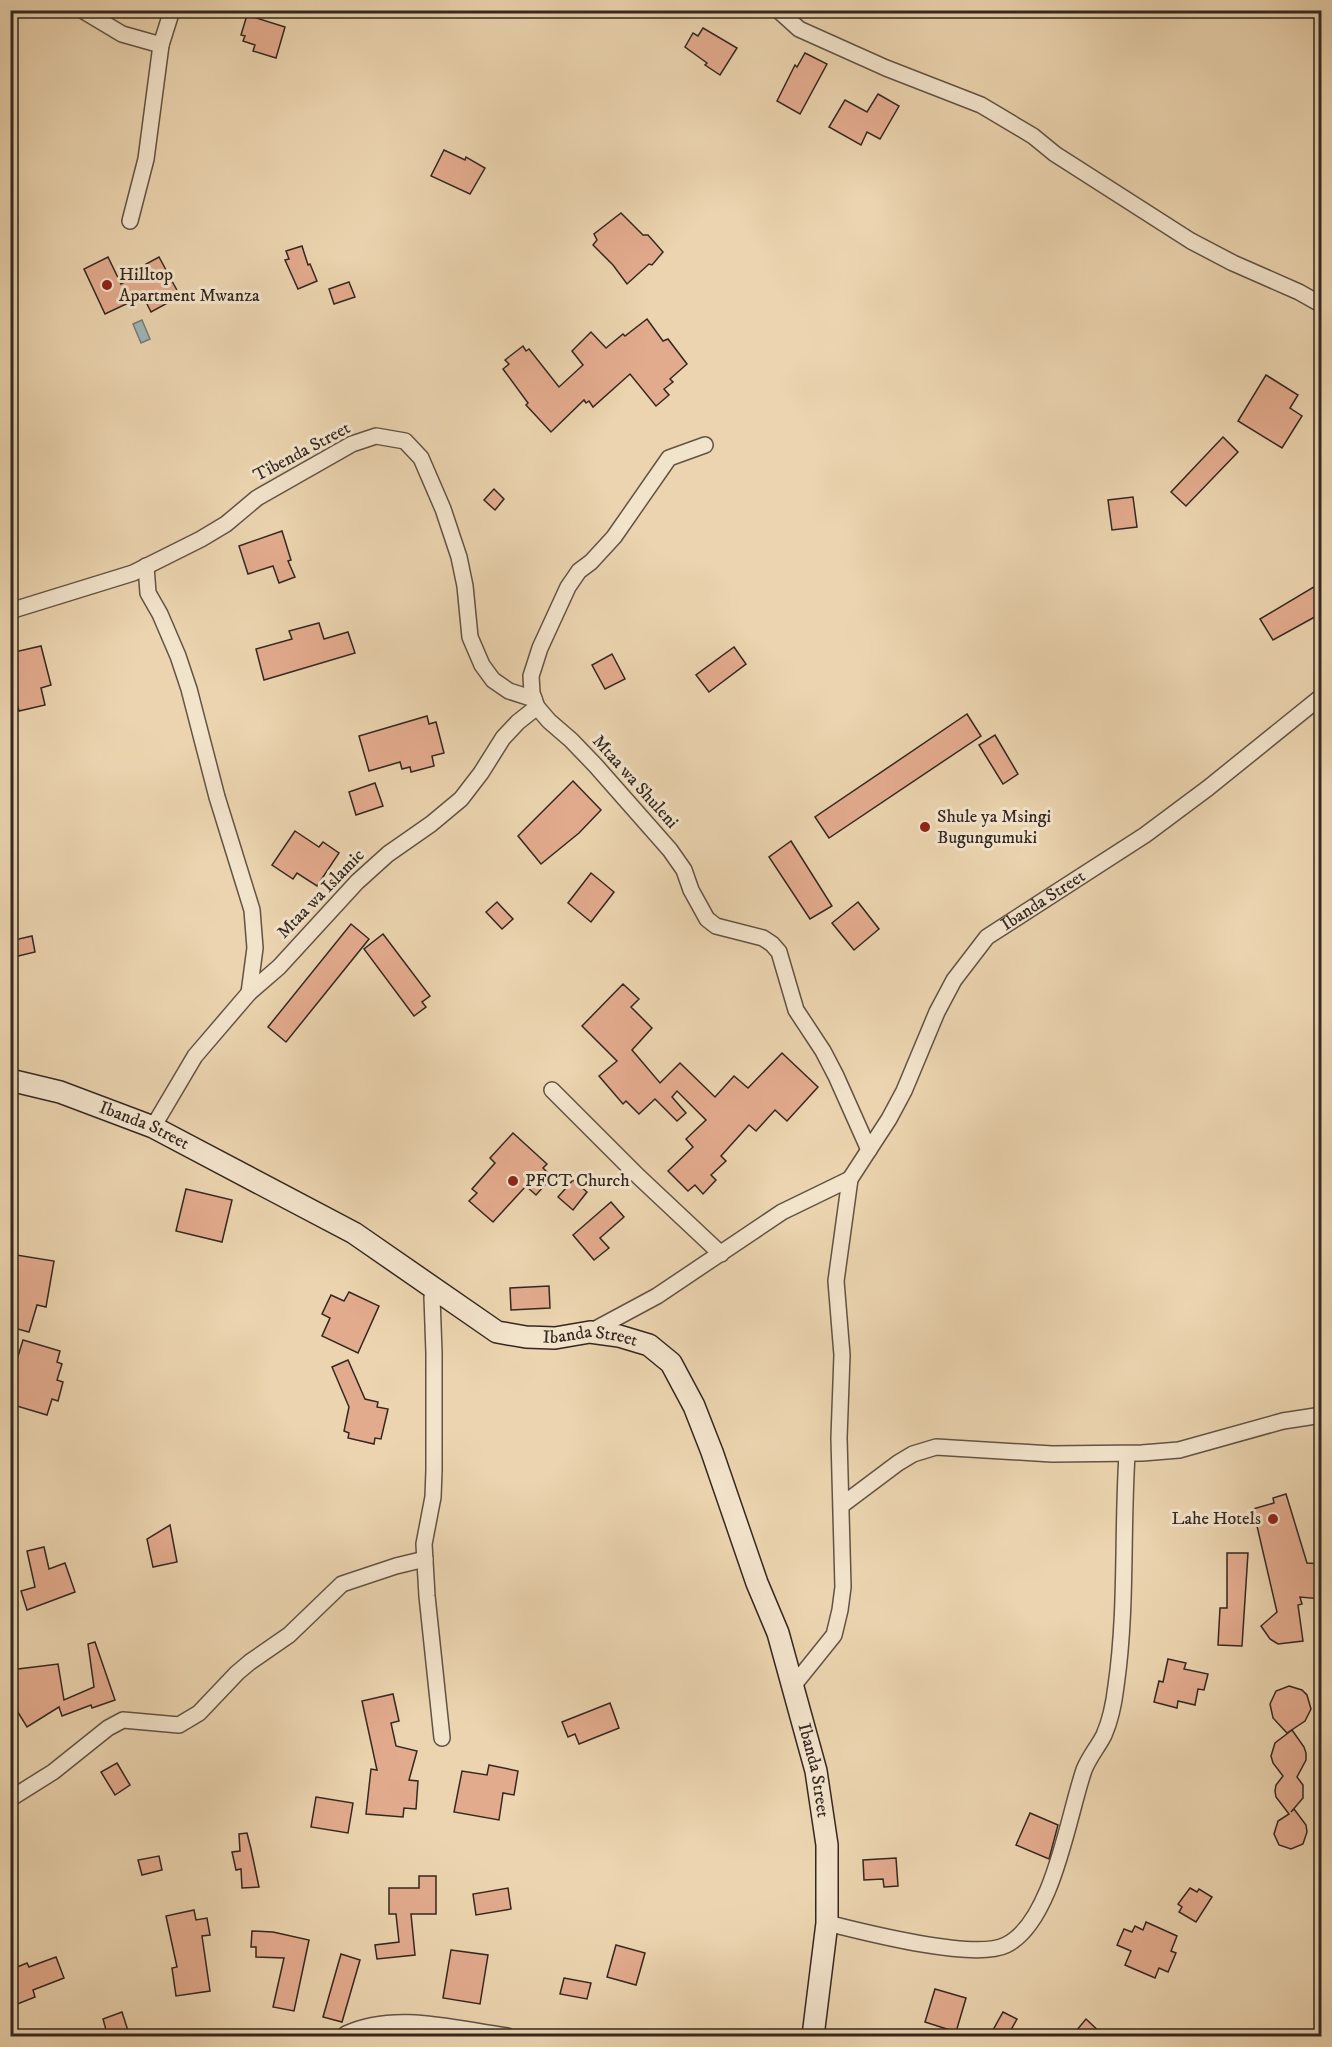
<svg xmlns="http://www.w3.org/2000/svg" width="1332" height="2047" font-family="'IM FELL DW Pica',serif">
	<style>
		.water { fill: #9eb5b6; stroke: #747d7a; stroke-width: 1.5 }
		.building { fill: #e3ab8e; stroke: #342821; stroke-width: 1.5 }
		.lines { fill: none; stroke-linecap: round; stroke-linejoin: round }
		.street-casing { stroke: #625344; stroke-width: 18 }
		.secondary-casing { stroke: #342821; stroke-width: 24 }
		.street { stroke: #f2e3cb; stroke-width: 15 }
		.secondary { stroke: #f2e3cb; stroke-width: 21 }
		.poi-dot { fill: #8f2418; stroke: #f2e3cb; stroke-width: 2 }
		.labels { text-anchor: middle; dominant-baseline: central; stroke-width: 6; stroke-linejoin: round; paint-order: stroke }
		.poi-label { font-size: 18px; fill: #342821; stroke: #f2e3cb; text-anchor: start }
		.street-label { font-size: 18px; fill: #342821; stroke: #f2e3cb }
	</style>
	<rect width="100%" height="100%" fill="#ebd4af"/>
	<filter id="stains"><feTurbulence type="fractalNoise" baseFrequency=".00333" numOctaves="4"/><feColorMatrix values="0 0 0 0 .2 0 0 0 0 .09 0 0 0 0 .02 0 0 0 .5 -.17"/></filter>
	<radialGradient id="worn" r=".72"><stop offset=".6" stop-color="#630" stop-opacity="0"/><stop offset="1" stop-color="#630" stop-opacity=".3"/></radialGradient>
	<path class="water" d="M142,320L150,339L141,343L133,324Z"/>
	<g class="building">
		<path d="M247,15L285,27L276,58L253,51L255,45L243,41L245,36L241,35Z"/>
		<path d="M703,28L737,48L720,75L705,65L707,63L685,47L693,33L698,36Z"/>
		<path d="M805,53L827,64L800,114L777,101L795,65L797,67Z"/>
		<path d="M878,94L899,106L880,139L867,132L861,145L829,127L845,100L867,112Z"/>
		<path d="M444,150L465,160L466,157L485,168L470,194L431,176Z"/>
		<path d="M621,213L643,235H648L663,252L652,265L649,264L627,284L613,265L593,245L597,240L594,234Z"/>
		<path d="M302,246L308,265L310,264L317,281L298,289L285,260L289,259L286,251Z"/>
		<path d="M108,257L121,284L148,269L146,264L159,257L179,294L174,296L175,299L151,312L143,296L105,314L84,269Z"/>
		<path d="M349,282L355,297L334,304L329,289Z"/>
		<path d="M647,319L663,341L668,339L687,364L670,379L673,382L664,389L669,395L656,406L630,374L593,407L589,401L586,403L584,400L551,432L526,405L528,403L503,369L509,364L505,360L523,346L526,351L529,349L559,387L583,365L572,351L591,332L606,348L623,334L625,336Z"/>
		<path d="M1266,375L1298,395L1290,408L1302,416L1282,448L1238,421Z"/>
		<path d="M1223,437L1238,452L1186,506L1171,492Z"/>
		<path d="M494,489L504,499L495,510L484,500Z"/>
		<path d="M1133,497L1137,527L1112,530L1108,500Z"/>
		<path d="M282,531L291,560L288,561L295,577L279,583L273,566L248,574L239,546Z"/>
		<path d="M1322,582V613L1273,640L1260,619Z"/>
		<path d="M319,623L324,639L348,632L355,653L264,680L256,649L292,639L289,631Z"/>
		<path d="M41,646L51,685L41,688L45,705L19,711L13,689H10V653Z"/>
		<path d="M734,647L746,664L709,692L696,675Z"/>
		<path d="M612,654L625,679L605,689L592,665Z"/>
		<path d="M967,714L981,736L829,838L815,817Z"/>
		<path d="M427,716L429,724L436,722L444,753L432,756L434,766L411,772L410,767L402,769L400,762L369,771L359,736Z"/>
		<path d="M995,735L1018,774L1003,784L979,745Z"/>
		<path d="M573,781L601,810L579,833L541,864L518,836Z"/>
		<path d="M375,783L383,806L356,815L349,792Z"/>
		<path d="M295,831L319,847L323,842L339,853L317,886L297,873L293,879L272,865Z"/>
		<path d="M791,841L832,906L810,919L769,857Z"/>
		<path d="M591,873L614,892L591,922L568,903Z"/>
		<path d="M497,902L513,919L502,929L486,912Z"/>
		<path d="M858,902L879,929L854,950L832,923Z"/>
		<path d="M351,924L369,939L286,1042L268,1027Z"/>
		<path d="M383,934L430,996L422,1002L426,1007L414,1016L364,949Z"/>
		<path d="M32,936L35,952L10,958V941Z"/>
		<path d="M623,984L639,999L631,1007L652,1028L632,1050L660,1083L680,1063L715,1097L734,1076L748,1088L782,1053L818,1087L787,1121L775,1110L756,1131L749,1125L721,1156L726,1161L711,1175L716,1180L703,1194L695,1185L688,1191L668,1171L693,1147L686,1139L706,1120L677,1091L672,1097L686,1113L677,1121L655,1099L639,1114L626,1101L623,1104L599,1076L617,1061L582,1026Z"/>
		<path d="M513,1133L547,1164L543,1168L552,1177L536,1195L526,1186L493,1222L469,1201L477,1193L472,1189L495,1163L490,1158Z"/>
		<path d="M573,1180L587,1192L573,1210L558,1197Z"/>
		<path d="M186,1189L232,1200L222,1242L176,1231Z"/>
		<path d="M611,1202L624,1217L600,1238L609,1248L594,1260L573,1235Z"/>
		<path d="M10,1254L54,1261L46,1307L37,1305L29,1332L10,1327Z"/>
		<path d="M549,1286L550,1308L511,1310L510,1288Z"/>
		<path d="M349,1292L379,1306L358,1353L322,1336L330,1318L322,1314L331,1295L344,1301Z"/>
		<path d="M23,1340L60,1351L57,1362L62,1364L57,1380L63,1382L58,1401L52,1399L47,1415L10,1404V1364L15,1366Z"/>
		<path d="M348,1360L365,1399L378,1402L377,1407L388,1409L381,1439L375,1438L374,1444L348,1438L349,1433L344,1431L349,1407L332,1367Z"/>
		<path d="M1286,1494L1307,1563L1322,1564V1599L1300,1597L1302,1604L1298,1605L1303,1641L1278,1644L1270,1639L1261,1626L1277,1612L1253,1509L1274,1503L1273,1498Z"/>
		<path d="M170,1525L177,1562L153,1567L147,1539Z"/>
		<path d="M44,1547L49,1569L65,1563L75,1592L27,1610L21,1591L35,1587L27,1551Z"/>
		<path d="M1227,1553H1248L1242,1646L1218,1645L1220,1608H1227Z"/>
		<path d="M95,1642L115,1700L92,1708L91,1705L62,1716L59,1707L27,1727L16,1709L14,1710L10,1700V1670L58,1664L64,1700L94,1687L88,1644Z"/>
		<path d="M1168,1659L1186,1663L1184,1669L1208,1674L1204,1690L1198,1689L1195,1705L1178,1701L1177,1708L1154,1702L1159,1681L1163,1682Z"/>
		<path d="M1289,1686L1302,1690L1307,1695L1311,1709L1305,1721L1287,1733L1273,1718L1270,1704L1276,1691Z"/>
		<path d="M393,1694L399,1721L391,1723L396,1746L417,1751L409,1780L418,1781L416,1809L404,1808L403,1817L366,1814L371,1769L377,1770L362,1701Z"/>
		<path d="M610,1703L619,1728L579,1744L575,1734L568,1737L562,1722Z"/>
		<path d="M1292,1730L1304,1747L1306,1753V1760L1297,1777L1303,1785V1798L1291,1812L1294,1809L1306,1825L1307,1832L1303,1844L1291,1849L1279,1845L1274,1834L1278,1821L1289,1814L1276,1797L1275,1791L1276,1785L1283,1776L1273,1763L1271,1756L1275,1743Z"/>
		<path d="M117,1763L130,1785L115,1795L101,1772Z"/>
		<path d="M489,1765L518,1771L514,1795L503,1793L499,1820L454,1812L462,1771L487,1775Z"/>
		<path d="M316,1797L353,1803L348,1833L311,1827Z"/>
		<path d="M1030,1813L1058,1825L1049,1859L1016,1845Z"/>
		<path d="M247,1833L251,1849L259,1887L242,1888L241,1869L236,1870L232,1852L240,1851L239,1834Z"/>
		<path d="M159,1856L162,1870L142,1875L138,1860Z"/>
		<path d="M896,1858L898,1886L884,1887L883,1879L864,1880L863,1860Z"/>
		<path d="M419,1876H436V1914H411L415,1955L377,1959L375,1945L399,1942L396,1914H389V1888H419Z"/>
		<path d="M508,1888L511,1909L476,1915L473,1894Z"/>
		<path d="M1190,1888L1197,1892L1199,1889L1212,1897L1196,1922L1179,1912L1182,1907L1178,1904Z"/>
		<path d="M194,1910L196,1920L207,1918L210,1935L202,1936L210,1991L176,1996L172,1968L177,1967L166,1916Z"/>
		<path d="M1146,1922L1177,1936L1171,1951L1176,1953L1168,1972L1159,1968L1155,1978L1125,1965L1131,1951L1117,1945L1124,1929L1132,1932L1135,1926L1143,1930Z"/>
		<path d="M252,1931L273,1932L309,1940L294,2011L273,2007L284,1958L256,1957V1947H251Z"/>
		<path d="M616,1945L645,1953L636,1985L607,1977Z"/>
		<path d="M451,1950L488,1955L480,2004L443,1998Z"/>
		<path d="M341,1954L360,1960L342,2022L323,2017Z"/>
		<path d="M56,1957L64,1978L33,1990L35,1997L10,2007V1970L27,1963L29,1967Z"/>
		<path d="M564,1978L591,1983L587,1999L560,1994Z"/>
		<path d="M935,1989L966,1998L956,2032L925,2022Z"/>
		<path d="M122,2012L130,2037H108L103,2019Z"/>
		<path d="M1003,2012L1017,2019L1007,2037L993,2030Z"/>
		<path d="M1086,2019L1105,2037H1071Z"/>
	</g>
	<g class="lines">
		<defs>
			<g id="street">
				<path d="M82,10L122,34L161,45"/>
				<path d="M778,10L799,29L886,68L981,105L1033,136L1055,154L1191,241L1233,263L1299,292L1322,305"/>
				<path d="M130,221L146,159L161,45L172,10"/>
				<path d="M705,445L669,458L614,537L591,562L579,571L568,587L540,648L531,676L532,693L537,707L549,721L571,740L596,766L670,850L684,870L691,890L707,919L716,926L763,938L772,944L779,952L796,1010L823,1051L836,1076L869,1150"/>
				<path d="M146,566L148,593L160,614L178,656L189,689L217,797L252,910L255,948L249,993"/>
				<path d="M10,611L133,573L201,539L226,524L257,498L352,444L376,436L405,441L421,458L443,509L459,557L465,586L470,637L482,665L493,680L509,691L534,699"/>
				<path d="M552,1090L639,1177L721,1254"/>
				<path d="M153,1127L195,1056L249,993L279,967L357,882L388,854L431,824L461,799L481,773L503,738L518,722L537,707"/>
				<path d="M436,1289L432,1297L434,1353V1470L433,1497L424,1544L427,1596L442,1738"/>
				<path d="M590,1332L657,1296L782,1212L850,1179"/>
				<path d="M842,1505L898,1463L913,1454L936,1447L1052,1454L1142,1453L1179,1450L1283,1421L1322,1415"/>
				<path id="s1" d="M793,1686L834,1635L840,1610L843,1587L839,1438L842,1355L836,1281L850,1179L889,1119L904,1091L937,1012L954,980L987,937L1145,835L1208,788L1322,696"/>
				<path d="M10,1799L53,1772L108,1728L123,1720L179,1725L199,1713L237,1673L250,1662L289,1635L342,1584L396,1566L425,1559"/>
				<path d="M827,1923C863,1932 974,1961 1006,1945C1053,1922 1068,1816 1084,1770C1089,1757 1098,1747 1104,1735C1111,1719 1114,1703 1116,1686C1127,1610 1122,1532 1127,1455"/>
				<path d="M346,2034C395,2011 455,2029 507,2036"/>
			</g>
			<g id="secondary">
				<path id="s2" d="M10,1080L60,1092L153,1127L354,1233L497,1332L526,1337L555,1338L590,1332L619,1336L649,1345L671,1363L694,1406L712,1452L757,1583L778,1633L816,1771L827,1845V1923L813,2036"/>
			</g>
		</defs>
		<use href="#street" class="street-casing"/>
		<use href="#secondary" class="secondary-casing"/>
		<use href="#street" class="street"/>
		<use href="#secondary" class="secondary"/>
	</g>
	<g class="poi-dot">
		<circle cx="107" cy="285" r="6"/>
		<circle cx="925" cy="827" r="6"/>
		<circle cx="513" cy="1181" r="6"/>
		<circle cx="1273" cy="1519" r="6"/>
	</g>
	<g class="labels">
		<g class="poi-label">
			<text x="119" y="275">Hilltop<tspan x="119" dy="21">Apartment Mwanza</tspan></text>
			<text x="937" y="817">Shule ya Msingi<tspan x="937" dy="21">Bugungumuki</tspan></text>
			<text x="525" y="1181">PFCT Church</text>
			<text x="1261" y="1519" text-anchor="end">Lahe Hotels</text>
		</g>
		<g class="street-label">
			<text transform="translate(302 452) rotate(-28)">Tibenda Street</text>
			<text transform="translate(635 782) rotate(48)">Mtaa wa Shuleni</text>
			<text transform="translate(321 894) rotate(-46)">Mtaa wa Islamic</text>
			<text stroke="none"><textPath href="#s1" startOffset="870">Ibanda Street</textPath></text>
			<text stroke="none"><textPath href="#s2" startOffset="142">Ibanda Street</textPath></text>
			<text stroke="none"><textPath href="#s2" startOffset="646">Ibanda Street</textPath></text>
			<text stroke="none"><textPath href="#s2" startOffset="1168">Ibanda Street</textPath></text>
		</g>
	</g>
	<rect width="1332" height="2047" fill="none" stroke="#ebd4af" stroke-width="36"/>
	<rect x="12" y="12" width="1308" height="2023" fill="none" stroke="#342821" stroke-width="3"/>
	<rect x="18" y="18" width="1296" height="2011" fill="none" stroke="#342821" stroke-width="1.5"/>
	<rect width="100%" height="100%" filter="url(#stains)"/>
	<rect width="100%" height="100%" fill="url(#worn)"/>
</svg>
